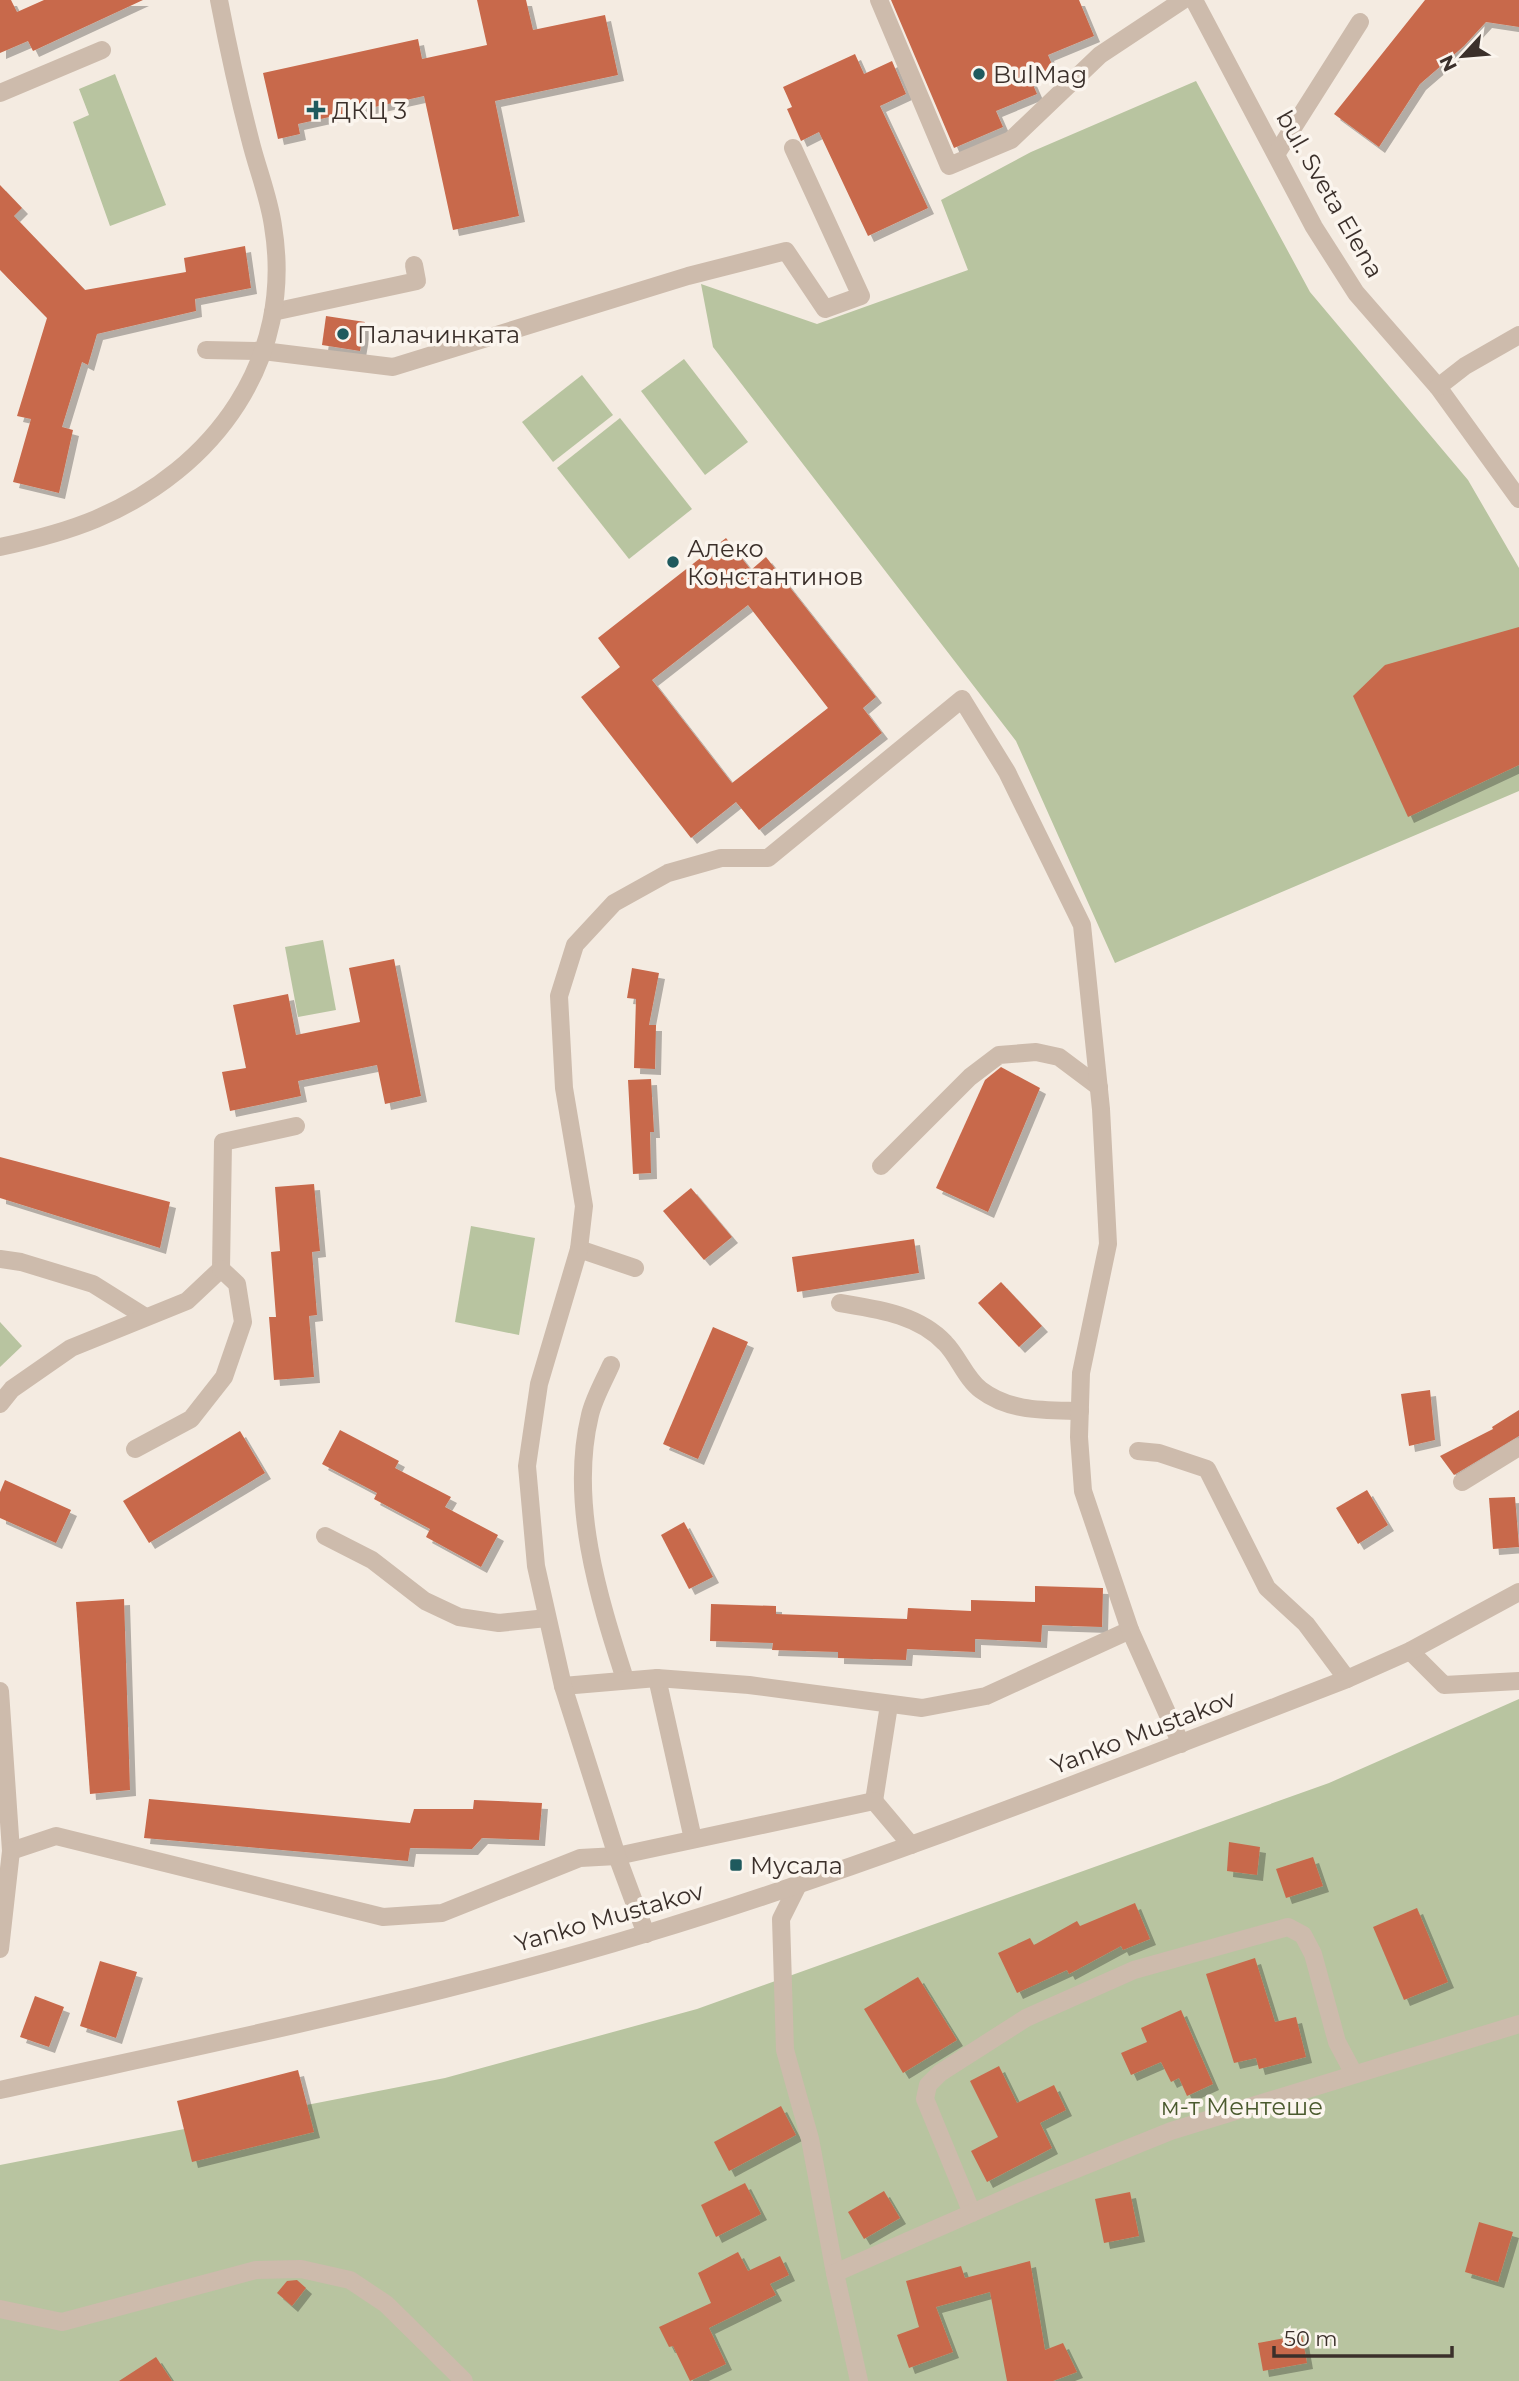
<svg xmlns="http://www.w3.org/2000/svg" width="1519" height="2381" font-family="Montserrat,sans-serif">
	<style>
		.green { fill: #b8c4a0 }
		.building { fill: #c8694b; fill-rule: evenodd; filter: url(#shadow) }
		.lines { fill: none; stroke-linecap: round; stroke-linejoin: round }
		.minor { stroke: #cdbbac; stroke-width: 18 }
		.poi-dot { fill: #1f5a5e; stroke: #fbf5ee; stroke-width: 2.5 }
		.labels { text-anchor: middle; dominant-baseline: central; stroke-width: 7; stroke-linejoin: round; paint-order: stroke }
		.poi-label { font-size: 24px; fill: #3b302b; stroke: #fbf5ee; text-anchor: start }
		.street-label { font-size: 24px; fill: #3b302b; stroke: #fbf5ee }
		.park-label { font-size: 24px; fill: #4a5a2e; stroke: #fbf5ee }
	</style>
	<defs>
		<filter id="shadow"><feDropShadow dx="6" dy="6" stdDeviation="0" flood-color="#0004"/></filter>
	</defs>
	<rect width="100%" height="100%" fill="#f4ebe1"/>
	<g class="green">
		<path d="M115,74L166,205L110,226L73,122L89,115L79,89Z"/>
		<path d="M1196,81L1310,292L1468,480L1519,568V791L1115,963L1016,741L713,347L701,284L817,324L968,270L941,200L1031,152Z"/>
		<path d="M684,359L748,442L705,475L641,391Z"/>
		<path d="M582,375L613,415L553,462L522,422Z"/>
		<path d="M620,418L692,509L629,559L557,468Z"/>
		<path d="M323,940L336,1010L298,1017L285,947Z"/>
		<path d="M471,1226L535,1238L519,1335L455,1322Z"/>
		<path d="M0,1322L22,1346L0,1367Z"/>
		<path d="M1519,1699V2381H0V2165L445,2078L697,2009L1329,1783Z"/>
	</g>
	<g class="building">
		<path d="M0,0H11L17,12L44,0H143L33,51L28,41L0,53Z"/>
		<path d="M477,0H526L533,30L605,15L618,75L495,101L519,216L453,230L424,96L298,124L300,134L278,139L263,73L418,39L422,59L487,45Z"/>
		<path d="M891,0H1079L1094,36L1048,55L1054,69L1030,78L1037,94L996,111L1003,127L954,148Z"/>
		<path d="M1425,0H1519V27L1486,22L1464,46L1420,84L1379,147L1334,114Z"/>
		<path d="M855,54L864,74L892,61L906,94L880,106L928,208L868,236L819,132L801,141L787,109L792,107L783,87Z"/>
		<path d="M0,185L22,208L14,216L85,290L186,272L184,258L245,246L251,288L195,299L196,311L97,334L88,365L82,362L62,427L73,430L59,493L13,482L31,419L17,416L47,318L0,270Z"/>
		<path d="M326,316L365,322L360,351L322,345Z"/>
		<path d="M726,538L751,570L766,557L876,697L863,708L882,733L759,830L736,802L691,838L581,697L620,667L598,638ZM748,605L828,708L732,783L652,680Z"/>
		<path d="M1519,627V765L1408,817L1353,696L1385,665Z"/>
		<path d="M394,959L421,1096L385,1104L377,1065L298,1081L301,1096L230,1111L222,1072L246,1068L233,1005L288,994L296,1035L360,1022L349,968Z"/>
		<path d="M632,968L659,973L649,1025H656L655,1069L634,1068L636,999L627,998Z"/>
		<path d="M1001,1067L1040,1088L988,1212L936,1188L985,1080Z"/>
		<path d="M651,1079L654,1132H650L651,1173L633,1174L628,1080Z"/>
		<path d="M0,1157L170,1202L160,1248L0,1198Z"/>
		<path d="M314,1184L320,1251L312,1252L317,1315L309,1316L314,1377L274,1380L269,1317H276L271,1252L280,1251L275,1187Z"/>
		<path d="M691,1188L732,1237L704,1260L663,1211Z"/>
		<path d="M914,1239L919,1273L797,1292L792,1257Z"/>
		<path d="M1001,1282L1042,1326L1019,1347L978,1303Z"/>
		<path d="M713,1327L748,1342L698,1459L663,1444Z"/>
		<path d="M1430,1390L1435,1440L1409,1446L1401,1394Z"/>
		<path d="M1519,1410V1436L1454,1475L1440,1456L1493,1429L1492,1427Z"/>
		<path d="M340,1430L399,1461L395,1468L451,1497L445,1507L498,1535L481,1567L426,1537L430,1529L374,1499L377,1493L322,1464Z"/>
		<path d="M240,1431L265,1473L149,1543L123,1501Z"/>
		<path d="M5,1480L71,1510L56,1543L0,1518V1492Z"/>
		<path d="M1367,1490L1388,1525L1358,1544L1336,1508Z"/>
		<path d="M1515,1497L1519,1547L1493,1549L1489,1498Z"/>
		<path d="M684,1522L713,1577L689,1589L661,1535Z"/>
		<path d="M1035,1586L1103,1588L1102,1627L1042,1625L1041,1642L975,1639V1652L907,1649L906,1660L838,1658V1652L772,1650L773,1643L710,1641L711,1604L776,1606V1614L907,1619L908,1608L971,1611V1600L1035,1602Z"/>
		<path d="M124,1599L130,1790L90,1794L76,1602Z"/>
		<path d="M149,1799L410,1823L414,1809H473L474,1800L542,1803L539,1840L482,1838L472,1849L410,1848L408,1861L144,1838Z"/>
		<path d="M1229,1842L1260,1847L1257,1875L1227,1871Z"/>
		<path d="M1313,1857L1323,1886L1286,1898L1276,1869Z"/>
		<path d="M1135,1903L1150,1939L1123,1950L1121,1946L1069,1974L1067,1970L1017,1993L998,1953L1030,1938L1034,1945L1077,1921L1080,1926Z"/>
		<path d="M1417,1908L1448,1982L1404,2000L1373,1927Z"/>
		<path d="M1255,1958L1275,2022L1296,2017L1306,2057L1259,2069L1256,2058L1234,2063L1206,1974Z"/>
		<path d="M100,1961L137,1972L116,2038L80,2026Z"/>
		<path d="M918,1977L957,2040L903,2073L864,2009Z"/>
		<path d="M35,1996L64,2007L49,2047L20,2037Z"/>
		<path d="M1181,2010L1213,2084L1187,2096L1179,2078L1171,2082L1161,2062L1131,2075L1121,2053L1147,2042L1141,2028Z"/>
		<path d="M999,2066L1017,2103L1054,2085L1066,2110L1040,2123L1052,2148L987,2182L971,2151L998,2137L970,2081Z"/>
		<path d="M298,2070L314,2132L192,2162L177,2101Z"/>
		<path d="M781,2106L796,2135L729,2171L714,2142Z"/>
		<path d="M745,2183L761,2214L716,2237L701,2205Z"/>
		<path d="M884,2191L900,2218L864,2239L848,2212Z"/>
		<path d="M1130,2192L1139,2236L1104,2243L1095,2199Z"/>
		<path d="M1479,2222L1513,2232L1498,2282L1465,2272Z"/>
		<path d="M738,2252L748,2271L780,2256L789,2275L770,2284L776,2295L709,2328L726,2364L690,2381L673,2346L669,2347L659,2327L711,2303L698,2273Z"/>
		<path d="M1030,2261L1045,2350L1063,2343L1077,2372L1053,2381H1007L990,2292L936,2307L953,2352L909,2368L897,2335L919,2327L906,2281L961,2266L965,2278Z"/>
		<path d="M297,2280L306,2288L292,2306L277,2293L287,2281Z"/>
		<path d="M1302,2335L1307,2363L1263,2371L1258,2343Z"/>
		<path d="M156,2357L172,2381H119Z"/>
	</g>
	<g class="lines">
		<g class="minor">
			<path d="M879,0L949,166L1011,140L1100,55L1183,0"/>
			<path d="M1194,0L1314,227L1356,293L1438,387L1519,499"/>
			<path d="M0,93L102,50"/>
			<path d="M1277,153L1360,22"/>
			<path d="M273,312L417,281L414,265"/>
			<path d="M206,350L263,351L393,367L688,276L786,251L825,309L861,296L793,148"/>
			<path d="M1438,387L1465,366L1519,335"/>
			<path d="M0,547C33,540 65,532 96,519C215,469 295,359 273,226C269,197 257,168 250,139C238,93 228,47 219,0"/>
			<path d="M881,1166L970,1077L999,1055L1036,1052L1059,1057L1099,1087"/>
			<path d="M579,1249L635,1268"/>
			<path d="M0,1259L21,1262L93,1284L144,1316"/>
			<path d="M840,1303C876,1309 918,1314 945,1343C958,1356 966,1379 981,1390C1010,1412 1045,1410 1080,1411"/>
			<path d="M611,1365C604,1381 594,1398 590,1415C569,1502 598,1596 625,1679"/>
			<path d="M0,1404L12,1389L71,1348L187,1301L221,1269L223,1142L296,1126"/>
			<path d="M135,1449L191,1419L224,1377L243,1322L237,1284L221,1269"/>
			<path d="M1138,1451L1159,1453L1207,1469L1267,1588L1306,1624L1347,1679"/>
			<path d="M1462,1482L1519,1447"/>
			<path d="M325,1536L372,1560L425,1601L459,1617L499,1623L547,1618"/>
			<path d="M1410,1651L1444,1685L1519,1681"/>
			<path d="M657,1678L693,1839"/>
			<path d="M563,1686L657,1678L749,1685L922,1708L986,1696L1130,1630"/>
			<path d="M0,1691L11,1851L0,1949"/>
			<path d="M874,1801L889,1705"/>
			<path d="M11,1851L56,1836L383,1917L442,1913L580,1858L617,1856L874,1801L911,1845"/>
			<path d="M799,1883L781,1919L785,2050L810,2139L835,2273"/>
			<path d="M646,1934L617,1856L563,1686L536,1566L527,1466L539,1384L579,1249L584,1206L564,1088L559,996L575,945L614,903L668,873L721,858H768L962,699L1007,772L1082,925L1101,1109L1108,1244L1081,1373L1079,1437L1083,1491L1130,1630L1181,1744"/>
			<path d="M0,2090C217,2042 435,1998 648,1933C885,1861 1116,1768 1347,1679L1410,1651L1519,1592"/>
			<path d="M972,2213L925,2099L928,2085L940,2073L1026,2018L1134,1970L1288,1927L1303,1935L1313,1954L1337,2042L1354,2074"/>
			<path d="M0,2309L62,2322L256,2270L301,2269L350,2280L386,2304L464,2381"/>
			<path d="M859,2381L835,2273L1022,2191L1171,2131L1519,2024"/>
		</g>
	</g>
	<g class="poi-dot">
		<circle cx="979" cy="74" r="7"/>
		<path d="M312.5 99.5h7v7h7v7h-7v7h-7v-7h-7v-7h7z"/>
		<circle cx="343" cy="334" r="7"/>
		<circle cx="673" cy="562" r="7"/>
		<rect x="729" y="1858" width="14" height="14" rx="3.5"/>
	</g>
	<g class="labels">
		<g class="poi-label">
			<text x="993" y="74">BulMag</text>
			<text x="332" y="110">ДКЦ 3</text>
			<text x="357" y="334">Палачинката</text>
			<text x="687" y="548">Алеко<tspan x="687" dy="28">Константинов</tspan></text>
			<text x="750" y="1865">Мусала</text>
		</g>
		<g class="street-label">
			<text transform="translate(1330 194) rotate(60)">bul. Sveta Elena</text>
			<text transform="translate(1143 1732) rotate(-21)">Yanko Mustakov</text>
			<text transform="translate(609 1917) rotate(-16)">Yanko Mustakov</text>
		</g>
		<g class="park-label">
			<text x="1242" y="2106">м-т Ментeше</text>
		</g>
	</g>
	<g transform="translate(1463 56) rotate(244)" stroke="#fbf5ee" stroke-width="5" paint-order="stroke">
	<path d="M0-5L12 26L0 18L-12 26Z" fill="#3b302b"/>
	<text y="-10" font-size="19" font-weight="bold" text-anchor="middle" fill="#3b302b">N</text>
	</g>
	<path d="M1274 2346v10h178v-10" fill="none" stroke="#3b302b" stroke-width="3.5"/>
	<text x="1284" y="2346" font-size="21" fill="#3b302b" stroke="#fbf5ee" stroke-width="5" paint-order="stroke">50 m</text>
</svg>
